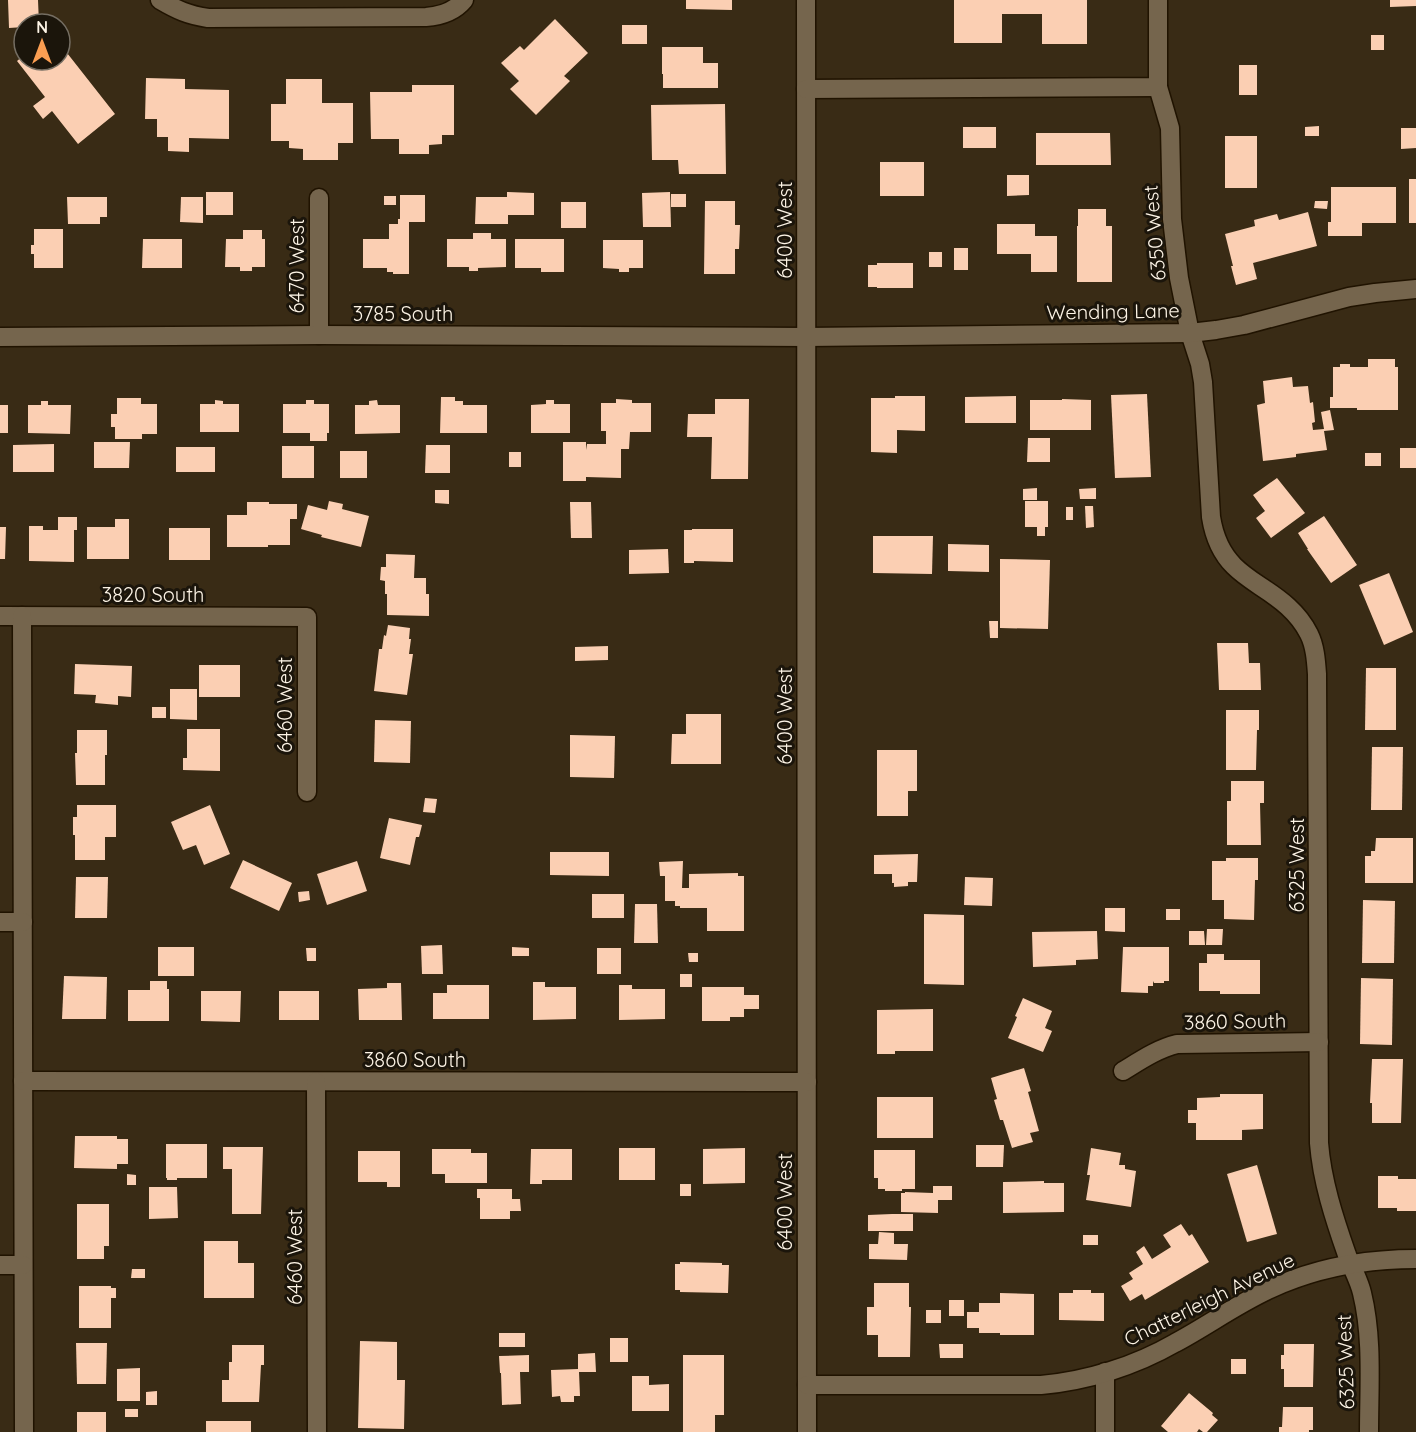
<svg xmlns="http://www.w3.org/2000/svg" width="1416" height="1432" font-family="Quicksand,sans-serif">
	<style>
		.building { fill: #fbcfb3 }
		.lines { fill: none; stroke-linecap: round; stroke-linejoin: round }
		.minor-casing { stroke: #201300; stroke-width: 21 }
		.minor { stroke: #75654d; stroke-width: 18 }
		.labels { text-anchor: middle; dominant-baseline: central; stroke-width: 6; stroke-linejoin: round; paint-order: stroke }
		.street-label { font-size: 20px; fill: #fdf4e6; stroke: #1b150b }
	</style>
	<rect width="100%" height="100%" fill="#392b15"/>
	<g class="building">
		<path d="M8,0H38L39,24H24V27L9,28Z"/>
		<path d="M686,0H732V10L686,9Z"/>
		<path d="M954,0H1087V44H1042V14H1002V43H954Z"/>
		<path d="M1390,0H1416V6L1390,7Z"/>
		<path d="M555,19L588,53L564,76L570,81L536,115L510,89L519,81L501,63L520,46L524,50Z"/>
		<rect x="622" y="25" width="25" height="19"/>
		<rect x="1371" y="35" width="13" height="15"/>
		<path d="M60,44L115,114L78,144L52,111L43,119L33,106L45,97L17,61L24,55V60H60Z"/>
		<path d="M662,47H703V63H718V88H663V74H662Z"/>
		<rect x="1239" y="65" width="18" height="30"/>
		<path d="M146,78L185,79V89L229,90V139L189,138V152L168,151V137H157V119H145Z"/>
		<path d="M286,79H322V103H353V143H338V160H303V149L289,148V141H271V104H286Z"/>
		<path d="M412,85H454V135H442V144L429,145V154H399V139H371L370,92H412Z"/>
		<path d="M725,104L726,174H679L678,160H652L651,105Z"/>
		<path d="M1319,126V136H1305V127Z"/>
		<rect x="963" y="127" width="33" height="21"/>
		<path d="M1401,128H1416V148L1401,149Z"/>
		<path d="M1036,133H1110L1111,165H1036Z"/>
		<rect x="1225" y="136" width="32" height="52"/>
		<rect x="880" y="162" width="44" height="34"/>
		<path d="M1007,175H1029V195L1007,196Z"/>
		<rect x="1409" y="179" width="7" height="44"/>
		<path d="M1331,187H1396V223H1362V236H1328V222H1331Z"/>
		<rect x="206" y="192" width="27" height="23"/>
		<path d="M507,192L534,193V215H508V224H475L476,197H507Z"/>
		<path d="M670,192L671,227H643L642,193Z"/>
		<rect x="671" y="194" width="15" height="13"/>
		<path d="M400,195H425V222H409V274H393V272H387V268H363V239H389V224H398V219H400Z"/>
		<rect x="384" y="196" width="12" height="9"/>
		<path d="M67,197H107V217H100V224H68Z"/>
		<path d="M181,197H203V223L180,222Z"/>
		<path d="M705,201H735V225H740L739,249H735V274H704Z"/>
		<path d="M1315,201H1328L1327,209L1314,208Z"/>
		<rect x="561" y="202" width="25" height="26"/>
		<path d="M1078,209H1106V226H1112V282H1077V226H1078Z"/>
		<path d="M1308,212L1317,246L1253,263L1257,279L1236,285L1231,266H1233L1225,234L1255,226L1254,220L1277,214L1279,220Z"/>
		<path d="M997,224H1035V236H1057V272H1031V254H997Z"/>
		<path d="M34,229H63V268H34V254H31V245H34Z"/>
		<path d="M243,230H262V239H265V267H252V271H240V267H225L226,239H243Z"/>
		<path d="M473,233H491V239H506V267L478,268V271H469V267H447V239H473Z"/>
		<path d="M143,239H182V268H142Z"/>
		<path d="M515,239H564V272H541V268H515Z"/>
		<path d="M603,240H643V268H629V272H619V269L603,268Z"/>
		<rect x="954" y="248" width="14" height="22"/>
		<rect x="929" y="252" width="13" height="15"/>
		<path d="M877,263H913V288H877V287H868V265H877Z"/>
		<path d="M1368,359H1395V367H1398V410H1357V408H1330V397H1333V367H1340V364H1350V367H1368Z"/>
		<path d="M1292,377L1293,387L1308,386L1310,403L1313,402L1315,422L1312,423L1313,430L1324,429L1321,412L1330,410L1334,430L1324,431L1327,450L1296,454V457L1263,461L1257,405L1265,403L1263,381Z"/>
		<path d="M1147,394L1151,477L1115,478L1111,395Z"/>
		<path d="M895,396H925V431L897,430V453L871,452V398H895Z"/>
		<path d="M1016,396V423H965V397Z"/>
		<path d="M441,397H455V401H463V405H487V433H440Z"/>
		<path d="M117,398H141V404H157V434H142V439H115V427H111V414H117Z"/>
		<path d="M616,399L632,400V403H651V432H630L629,449H621V478L586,477V481H563V442H586V450L587,444H606V431H601V403H616Z"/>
		<path d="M715,399H749L748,479H711L712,437H687L688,414H715Z"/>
		<path d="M1062,399L1091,400V430H1030V400H1062Z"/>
		<path d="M215,400L223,401V404H239V432H200V404H215Z"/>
		<path d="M306,400H314V404H329V433H327V441H310V433H283V404H306Z"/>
		<path d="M377,400L378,405H400V433L355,434V405H369V401Z"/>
		<path d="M546,400H554V404H570V433H531V405L546,404Z"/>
		<path d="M41,401H48V405H71L70,434L28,433V405H41Z"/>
		<rect x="0" y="405" width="8" height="28"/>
		<path d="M1028,438H1050V462H1027Z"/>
		<path d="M94,442H130L129,468H94Z"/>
		<path d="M54,444V472H13V445Z"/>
		<path d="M426,445H450V473H425Z"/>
		<rect x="282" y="446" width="32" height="32"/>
		<rect x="176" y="447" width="39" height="25"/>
		<rect x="1400" y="448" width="16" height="20"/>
		<rect x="340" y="451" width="27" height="27"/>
		<rect x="509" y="452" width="12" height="15"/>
		<rect x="1365" y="453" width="16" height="13"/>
		<path d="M1277,478L1305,513L1271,538L1256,518L1265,511L1253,495Z"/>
		<path d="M1037,488V500H1023V489Z"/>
		<path d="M1096,488V499H1080L1079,489Z"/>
		<path d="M435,490H449V504L435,503Z"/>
		<path d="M329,501L343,504L342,509L369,516L361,547L321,537L322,535L301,529L308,505L327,510Z"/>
		<path d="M1025,501H1048V527H1045V536H1037V527H1025Z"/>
		<path d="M247,502H269V504H297V519H290V545H268V547H227V515H247Z"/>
		<path d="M570,502H591L592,538H571Z"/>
		<path d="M1085,506H1093L1094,527L1086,528Z"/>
		<rect x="1066" y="507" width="7" height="13"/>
		<path d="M1324,516L1357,565L1331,583L1307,549H1308L1298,533Z"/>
		<path d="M58,517H77V530H74V562L29,561V526H43V530H58Z"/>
		<path d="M115,519H129V559H87V527H115Z"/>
		<path d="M0,527H6L5,559H0Z"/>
		<rect x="169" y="528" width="41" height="32"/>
		<path d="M692,529H733V562L694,561V563H684V530H692Z"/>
		<path d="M873,536H933L932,574L873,573Z"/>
		<path d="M948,544L989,545V572L948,571Z"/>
		<path d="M668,549L669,573L629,574V550Z"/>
		<path d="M386,554L415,555L414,578H426V594H429V616L387,615V594H385V581L380,580L381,567H386Z"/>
		<path d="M1000,559L1050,560L1048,629L1000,628Z"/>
		<path d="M1389,573L1413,632L1384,645L1359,585Z"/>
		<path d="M989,621H998V638H990Z"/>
		<path d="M388,625L410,628L409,639H411L409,654H413L407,695L374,691L379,649H382L384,635L386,636Z"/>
		<path d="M1217,643H1248L1249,663H1260L1261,690H1219Z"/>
		<path d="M608,646V660L575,661V647Z"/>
		<path d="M75,664L132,666L131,697L118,696V705L95,703L96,695L74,694Z"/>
		<rect x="199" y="665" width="41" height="32"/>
		<path d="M1366,668H1396V730H1365Z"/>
		<path d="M170,689H197V720L170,719Z"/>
		<rect x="152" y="707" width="14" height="11"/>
		<path d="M1226,710H1259V730H1257L1256,770H1226Z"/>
		<path d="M686,714H721V764H671L672,734H686Z"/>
		<path d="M375,720L411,721L410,763L374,762Z"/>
		<path d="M187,729H220V771L183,770V758H187Z"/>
		<path d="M77,730H107V755H105V785H76L75,753H77Z"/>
		<path d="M570,735L615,736L614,778L570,777Z"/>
		<path d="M1372,747H1403L1402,810H1371Z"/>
		<path d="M877,750H917V791H908V816H877Z"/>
		<path d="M1231,781H1264V803H1260L1261,845H1227V801H1231Z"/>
		<path d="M425,798L437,799L435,813L423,812Z"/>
		<path d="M77,805H116V837H105V860H75V835H73V817H77Z"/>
		<path d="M210,805L230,854L204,865L196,845L183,850L171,822Z"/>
		<path d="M389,818L422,825L419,837H416L410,865L380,858Z"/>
		<path d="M1376,838H1413V883H1365V856H1371V851H1375Z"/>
		<path d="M550,852H609V876L550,875Z"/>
		<path d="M918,854L917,882H908V886L894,887V883H892V874H874V855Z"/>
		<path d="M1226,858H1258V880H1255L1254,920L1224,919V900H1212V861H1226Z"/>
		<path d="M243,860L292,883L279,911L230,888Z"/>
		<path d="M357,861L367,891L327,905L317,874Z"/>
		<path d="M683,861L682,888H689V874L738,873V876H744V931H707V908H680V906H675V901H665V876H660L659,862Z"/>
		<path d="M76,877H108L107,918H75Z"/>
		<path d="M965,877L993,878L992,906L964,905Z"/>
		<path d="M309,891L310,900L299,902L298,892Z"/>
		<rect x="592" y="894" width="32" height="24"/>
		<path d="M1363,900L1395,901L1394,963H1362Z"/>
		<path d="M635,904H657L658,943H634Z"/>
		<path d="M1105,908H1125V932L1105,931Z"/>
		<rect x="1166" y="909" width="14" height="11"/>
		<path d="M924,914L964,915V985L924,984Z"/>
		<path d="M1207,929H1223L1222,945H1206Z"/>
		<path d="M1097,931L1098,959L1076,960V965L1033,967L1032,932Z"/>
		<path d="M1189,931H1204L1205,945H1189Z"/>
		<path d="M442,945L443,974H422L421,946Z"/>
		<rect x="158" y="947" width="36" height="29"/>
		<path d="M512,947L529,948V956H512Z"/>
		<path d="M1123,947H1169V981H1164V983H1154L1153,981V986H1148V993L1121,992Z"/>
		<path d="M306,948H316V961H307Z"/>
		<rect x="597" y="948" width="24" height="26"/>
		<path d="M688,953H698V962H689Z"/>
		<path d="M1207,954H1224V960H1260V994H1220V991H1199V963H1207Z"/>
		<rect x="680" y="974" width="12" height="13"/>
		<path d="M64,976L107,977L106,1019H62Z"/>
		<path d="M1361,978L1393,979L1392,1045L1360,1044Z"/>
		<path d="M150,981H167V989H169V1021H128V990H150Z"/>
		<path d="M533,982H545V987H576V1019L533,1020Z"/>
		<path d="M387,983H401L402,1020H359L358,989L387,988Z"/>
		<path d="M447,985H489V1019H433V993H447Z"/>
		<path d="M619,985H632V989H665V1019L619,1020Z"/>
		<path d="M702,987H744V995H759V1009H744V1017H730V1021H702Z"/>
		<path d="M201,991H241L240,1022L201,1021Z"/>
		<rect x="279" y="991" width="40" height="29"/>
		<path d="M1023,998L1052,1011L1045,1028L1052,1031L1043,1052L1008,1038L1017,1017L1015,1016Z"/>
		<path d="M933,1009V1051H895V1054H877V1010Z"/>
		<path d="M1372,1059H1403L1401,1123H1372V1103H1370Z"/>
		<path d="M1024,1068L1031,1091L1028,1092L1039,1131L1030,1133L1033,1142L1012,1148L1003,1120H1000L994,1100L997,1099L991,1078Z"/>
		<path d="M1220,1094H1263V1129L1242,1130V1140H1196V1123H1188V1110H1197V1098L1220,1097Z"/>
		<rect x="877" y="1097" width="56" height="41"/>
		<path d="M75,1136H117V1139H128V1164H117V1169L74,1168Z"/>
		<path d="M166,1144H207V1178H177V1180H167V1178H166Z"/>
		<path d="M976,1145H1004L1003,1167H976Z"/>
		<path d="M223,1147H263L261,1214H232V1169H223Z"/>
		<rect x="619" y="1148" width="36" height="32"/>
		<path d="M745,1148V1183L703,1184V1149Z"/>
		<path d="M1091,1148L1121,1153L1119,1165H1125V1169L1136,1171L1131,1207L1086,1200L1090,1175H1087Z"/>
		<path d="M432,1149H471V1153H487V1183H445V1174H432Z"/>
		<path d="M531,1149H572V1180H542V1184H530Z"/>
		<path d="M874,1150H915V1189H902V1191H885V1189H878V1178H874Z"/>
		<path d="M358,1151H400V1187H387V1182H358Z"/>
		<path d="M1257,1165L1277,1234L1247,1242L1227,1174Z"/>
		<path d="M127,1174L136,1175V1185H127Z"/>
		<path d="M1378,1176H1398V1179H1416V1211H1397V1208H1378Z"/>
		<path d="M1044,1181V1183H1064V1212L1003,1213V1182Z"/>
		<rect x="680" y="1184" width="11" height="12"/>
		<path d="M933,1186H952V1200H938V1213L901,1212V1193H905V1192L933,1193Z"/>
		<path d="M149,1187H177L178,1218L149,1219Z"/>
		<path d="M477,1189H512V1199H520L521,1211H510V1219H480V1198H477Z"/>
		<path d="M77,1204H109V1246H104V1259H77Z"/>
		<path d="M892,1214H913V1231H868V1215Z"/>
		<path d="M1181,1224L1189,1236L1192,1234L1209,1262L1145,1300L1142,1294L1130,1301L1121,1286L1133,1279L1129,1273L1143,1264L1136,1252L1144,1246L1152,1259L1171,1247L1163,1235Z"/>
		<path d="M879,1232L894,1233V1244H908L907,1260L869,1259V1244H878Z"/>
		<rect x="1083" y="1235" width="15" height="10"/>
		<path d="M204,1241H238V1263H254V1298H204Z"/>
		<path d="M680,1262L722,1263V1265H729L728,1293L680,1292V1290H675V1264H680Z"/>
		<path d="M132,1269H145V1278H131Z"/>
		<path d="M874,1283H909V1307H911L910,1357H878V1335H867V1307H874Z"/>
		<path d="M79,1286H111V1288H116V1298H111V1328H79Z"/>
		<path d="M1073,1290H1091V1293H1104V1321L1059,1320V1293H1073Z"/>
		<path d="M1000,1293L1034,1294V1335H1000V1333H979V1328H967V1312H979V1303H1000Z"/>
		<rect x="949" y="1300" width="15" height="16"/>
		<rect x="926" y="1310" width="15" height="13"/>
		<rect x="499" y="1333" width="26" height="14"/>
		<rect x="610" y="1338" width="18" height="24"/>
		<path d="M360,1341L397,1342V1380H405L404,1429L358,1428Z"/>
		<path d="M76,1343H107L106,1384H77Z"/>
		<path d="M939,1344H963V1358H940Z"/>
		<path d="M1284,1344H1314L1313,1387H1284V1369H1281V1355H1284Z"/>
		<path d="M232,1345H264V1365H261L259,1402H222V1380H229V1362H232Z"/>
		<path d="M595,1353L596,1372H579L580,1396H574V1402H561L560,1396L552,1397L551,1370L578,1369V1354Z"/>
		<path d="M529,1355V1372H520L521,1404L502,1405L501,1373H500L499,1356Z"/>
		<path d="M683,1355H724V1415H715V1432H683Z"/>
		<rect x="1231" y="1359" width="15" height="15"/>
		<path d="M140,1368V1401H117V1369Z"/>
		<path d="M632,1376H649V1385L669,1384V1411H632Z"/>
		<path d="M157,1391V1405H146V1392Z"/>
		<path d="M1189,1393L1213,1413L1212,1415L1218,1420L1207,1432H1203L1199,1429L1197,1432H1168L1161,1426Z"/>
		<path d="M1283,1407H1313V1430H1309V1432H1279V1427H1282Z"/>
		<rect x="125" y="1409" width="13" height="8"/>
		<rect x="77" y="1412" width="29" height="20"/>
		<rect x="206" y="1421" width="45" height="11"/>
	</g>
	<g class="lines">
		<defs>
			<g id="minor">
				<path d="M160,0C177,10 188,15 208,18L426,17C441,16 454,12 464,0"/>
				<path d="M806,0L807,1432"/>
				<path d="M1158,87L1170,128L1172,219L1179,278L1190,333L1200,364L1203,382L1211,517C1214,536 1221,553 1234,566C1242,574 1251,580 1260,586C1280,599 1298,612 1309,634C1315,646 1316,660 1317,674L1319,1143C1322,1181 1334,1218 1347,1255C1352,1268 1359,1280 1362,1293C1373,1338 1369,1386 1369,1432"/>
				<path d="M806,89L1158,87V0"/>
				<path d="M319,198V335"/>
				<path d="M0,337L319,335L806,337L1190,333L1216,330L1244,325L1349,297L1375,293L1416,289"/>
				<path d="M0,616L307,617V792"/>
				<path d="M22,616L24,1432"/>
				<path d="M0,922H23"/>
				<path d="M1123,1071C1141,1060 1157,1049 1177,1044L1319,1042"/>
				<path d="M23,1081L807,1082"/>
				<path d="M316,1082L317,1432"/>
				<path d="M0,1265H23"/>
				<path d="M1105,1372V1432"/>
				<path d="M807,1385H1041C1087,1381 1135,1366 1175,1343C1207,1326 1237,1304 1270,1289C1315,1268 1366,1259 1416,1259"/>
			</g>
		</defs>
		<use href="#minor" class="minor-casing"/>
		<use href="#minor" class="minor"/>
	</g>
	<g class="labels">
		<g class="street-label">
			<text transform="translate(784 230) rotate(-90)">6400 West</text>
			<text transform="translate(1154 233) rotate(-95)">6350 West</text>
			<text transform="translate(296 266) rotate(-90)">6470 West</text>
			<text transform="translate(1113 311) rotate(-1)">Wending Lane</text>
			<text x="403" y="313">3785 South</text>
			<text x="153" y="594">3820 South</text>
			<text transform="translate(284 705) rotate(-90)">6460 West</text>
			<text transform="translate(784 716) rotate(-90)">6400 West</text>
			<text transform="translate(1296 865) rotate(-90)">6325 West</text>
			<text transform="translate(1235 1021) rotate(-1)">3860 South</text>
			<text x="415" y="1059">3860 South</text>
			<text transform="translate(784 1202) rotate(-90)">6400 West</text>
			<text transform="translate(294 1257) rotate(-90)">6460 West</text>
			<text transform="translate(1209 1299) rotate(-26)">Chatterleigh Avenue</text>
			<text transform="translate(1345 1362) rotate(-92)">6325 West</text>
		</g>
	</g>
	<g transform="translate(42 42)"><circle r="28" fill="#1b150b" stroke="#756e63" stroke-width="1.5"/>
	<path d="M0-4.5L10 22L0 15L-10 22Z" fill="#fb9e52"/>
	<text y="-9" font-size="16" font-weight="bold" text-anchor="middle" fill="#fdf4e6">N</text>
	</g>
</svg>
